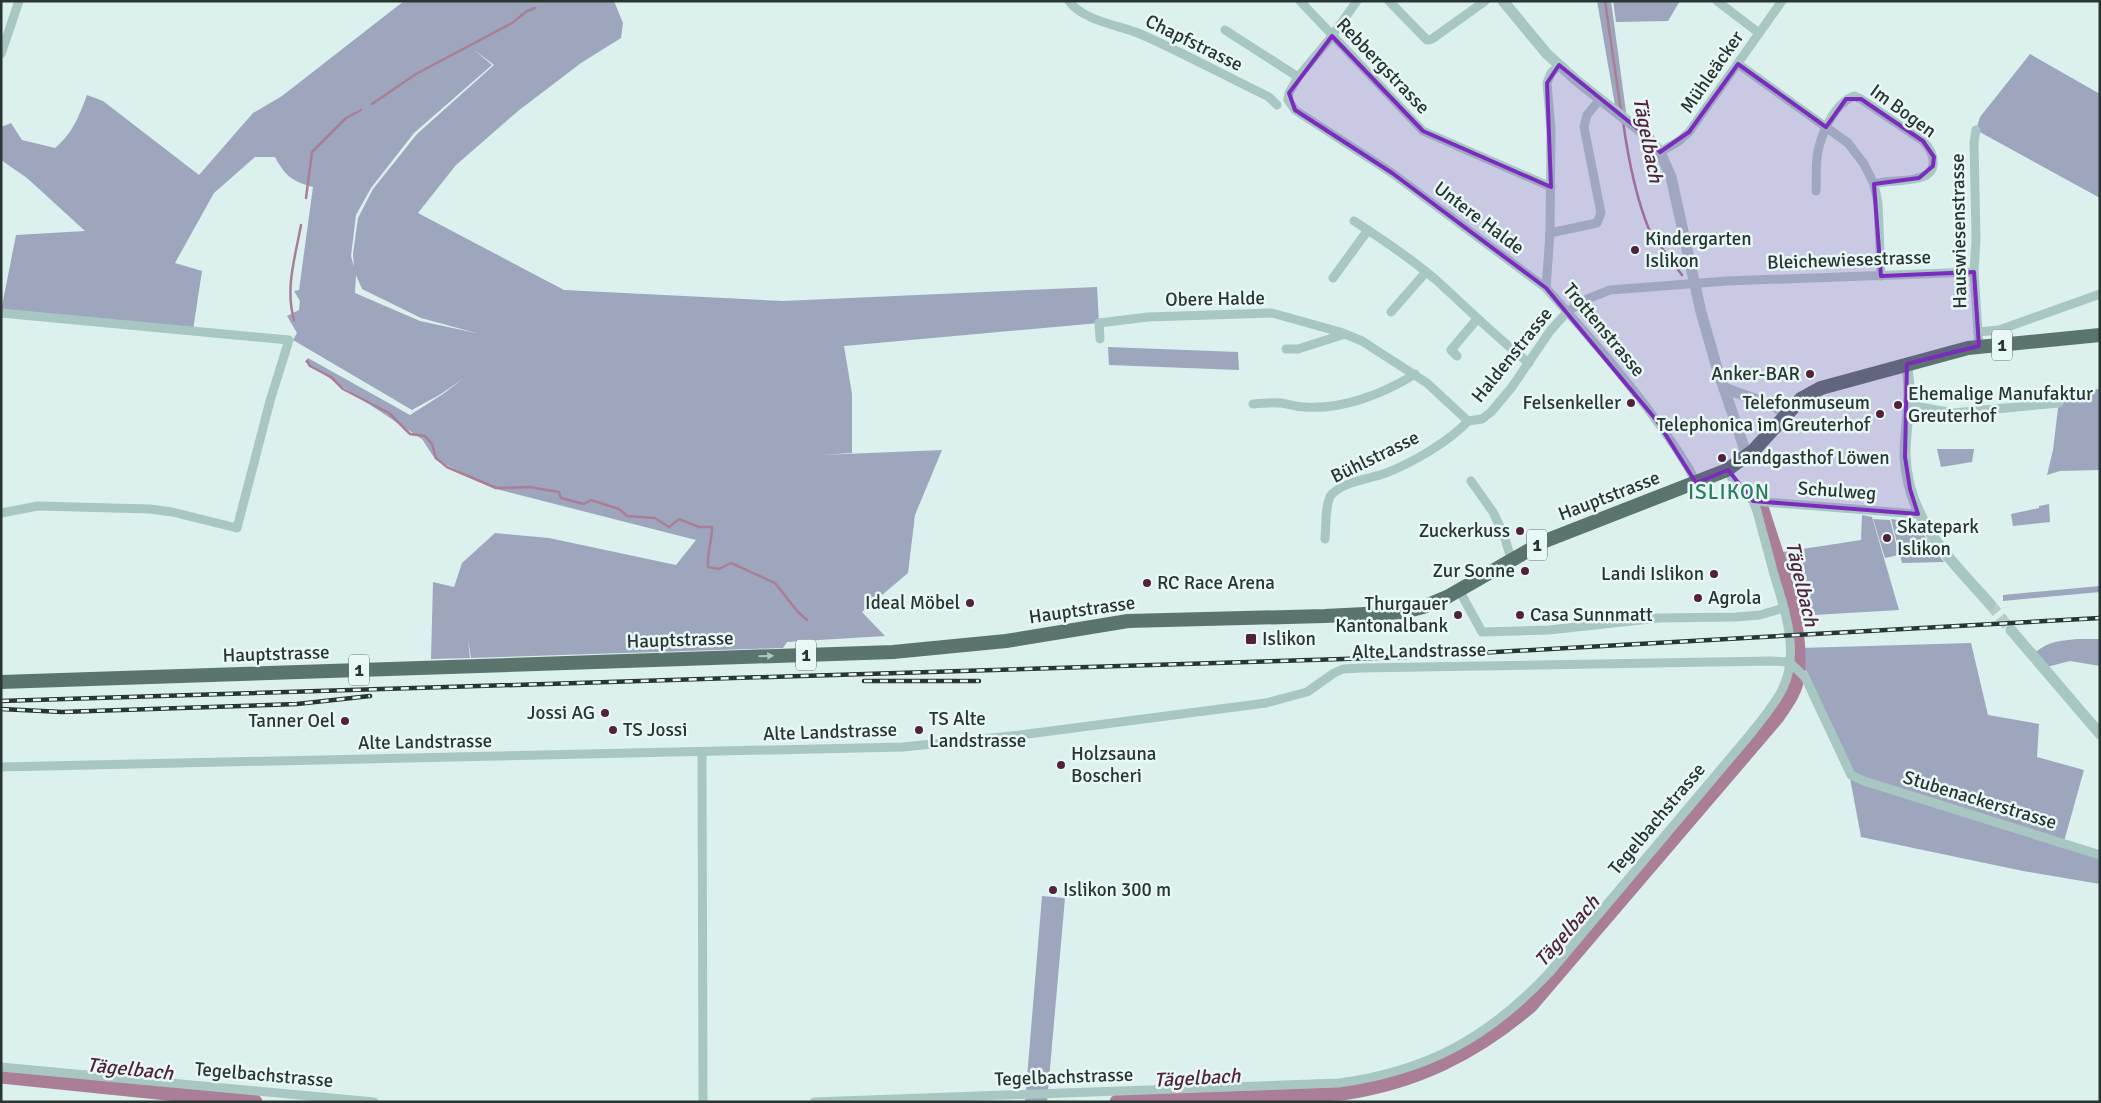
<svg xmlns="http://www.w3.org/2000/svg" width="2101" height="1103" font-family="Signika,sans-serif">
	<style>
		.green { fill: #9ea6bd; fill-rule: evenodd }
		.lines { fill: none; stroke-linecap: round; stroke-linejoin: round }
		.stream { stroke: #aa7e97; stroke-width: 2.5 }
		.river { stroke: #aa7e97; stroke-width: 15 }
		.tertiary-tunnel { stroke: #b8cbc8; stroke-width: 11; stroke-dasharray: 11 5.5; stroke-linecap: butt }
		.minor { stroke: #a9c7c2; stroke-width: 9 }
		.tertiary { stroke: #a9c7c2; stroke-width: 11 }
		.primary { stroke: #5b756e; stroke-width: 14 }
		.rail-casing { stroke: #283531; stroke-width: 4.5 }
		.rail { stroke: #e8f8f7; stroke-width: 2.5; stroke-dasharray: 8; stroke-linecap: butt }
		.oneway { fill: #b0c4c0 }
		.marked { fill: #7b2cbf; fill-opacity: 0.2; stroke: #7b2cbf; stroke-width: 4; stroke-linejoin: round }
		.poi-dot { fill: #52223c; stroke: #e8f8f7; stroke-width: 2 }
		.labels { text-anchor: middle; dominant-baseline: central; stroke-width: 5; stroke-linejoin: round; paint-order: stroke }
		.shield { fill: #e8f8f7; stroke: #62706c; stroke-width: 1 }
		.shield-label { font-size: 18px; font-weight: bold; fill: #283531 }
		.street-label { font-size: 19px; fill: #283531; stroke: #e8f8f7 }
		.poi-label { font-size: 19px; fill: #283531; stroke: #e8f8f7; text-anchor: start }
		.water-label { font-size: 20px; font-style: italic; fill: #52223c; stroke: #e8f8f7 }
		.quarter-label { font-size: 21px; letter-spacing: 1px; fill: #297c5e; stroke: #e8f8f7 }
	</style>
	<rect width="100%" height="100%" fill="#dcf0ee"/>
	<g class="green">
		<path d="M404,1H614L623,23L621,38L581,63L518,111L456,165L418,213L564,290L783,301L1097,287L1099,323L844,346L852,394V453L821,455L942,450L915,515L908,573L862,612L885,636L787,642L783,648L471,658L468,639L470,658L431,659L433,582L454,587L462,563L495,533L549,538L676,565L696,540L496,489L435,459L422,439L305,362L308,358L410,415L443,394L464,378L441,394L412,410L293,340L297,333L287,316L299,310L300,301L294,291L299,290L313,187C292,181 285,176 275,157H255L214,193L175,263L202,271L193,330L1,311L16,235L85,231L27,178L1,160V127L11,123L22,140L55,148C73,133 79,116 87,95L103,101L199,175L253,113L282,96ZM473,49L494,65L417,134L373,189L358,218L353,254L354,267L351,256L356,215L371,188L414,133L492,65ZM356,275L362,289L421,318L476,333L420,321L355,293Z"/>
		<path d="M1597,1H1611L1627,119L1616,111Z"/>
		<path d="M1613,1H1680L1668,21L1616,22Z"/>
		<path d="M2030,54L2100,94V198L1976,130L1980,117Z"/>
		<path d="M1108,347L1238,352L1239,370L1109,365Z"/>
		<path d="M2100,389V470L2060,471L2047,475L2053,450L2060,392Z"/>
		<path d="M1937,449H1974L1972,462L1941,467Z"/>
		<path d="M2049,504L2050,522L2013,526L2011,514L2039,508V506Z"/>
		<path d="M1862,515L1872,517L1899,610L1797,616L1783,552L1861,540Z"/>
		<path d="M1873,519L1890,520L1899,555L1885,558Z"/>
		<path d="M1891,519C1921,522 1927,540 1944,562L1902,563Z"/>
		<path d="M2100,586V592L2003,601V595Z"/>
		<path d="M2078,639H2100V666L2070,661L2043,668L2032,655C2048,641 2058,641 2078,639Z"/>
		<path d="M1971,643L1988,715L2039,724L2037,757L2084,770L2063,845L2100,858V884L2023,871L1861,837L1847,762L1807,672L1800,666V648Z"/>
		<path d="M1042,896L1065,898L1047,1102H1025Z"/>
	</g>
	<g class="lines">
		<g class="stream">
			<path d="M1605,1L1621,111"/>
			<path d="M372,104L416,74L512,23L527,11L535,8"/>
			<path d="M1623,121C1628,158 1636,198 1650,232L1682,275"/>
			<path d="M306,198L312,152L346,118L361,110"/>
			<path d="M294,320C285,288 295,258 301,225"/>
			<path d="M307,361L310,366L331,377L343,389L389,413L410,434L425,436L432,444L436,458L447,467L496,488L529,487L559,492L561,498L584,504L591,500L619,509L627,516L655,518L669,527L679,519L699,527H712C712,541 707,553 708,567L719,569L731,563L775,583L798,612L807,620"/>
		</g>
		<g class="river">
			<path d="M1,1076L255,1102"/>
			<path d="M1117,1102L1342,1093C1416,1082 1475,1053 1531,1005L1777,717C1785,705 1796,691 1797,676C1804,624 1777,559 1762,510"/>
		</g>
		<path class="tertiary-tunnel" d="M1990,604L2011,630"/>
		<g class="minor">
			<path d="M1069,1C1082,20 1117,25 1138,33C1182,52 1225,76 1269,97L1277,105"/>
			<path d="M1300,1L1423,131L1551,187"/>
			<path d="M1357,1L1332,36L1298,77L1289,93L1288,100L1295,110L1392,173L1546,288"/>
			<path d="M1389,1L1427,40L1432,39L1485,1"/>
			<path d="M1717,1L1759,33"/>
			<path d="M1225,30L1298,77"/>
			<path d="M1,54L19,1"/>
			<path d="M1738,64L1848,143L1864,164L1874,184L1878,203L1881,276"/>
			<path d="M1559,65L1551,73L1547,83L1551,130L1550,233L1546,288C1587,334 1628,380 1664,431C1675,447 1688,464 1696,483"/>
			<path d="M1976,130L1974,142L1976,239L1974,272L1978,332"/>
			<path d="M1660,152L1679,141L1689,132L1782,1"/>
			<path d="M1816,191C1817,178 1815,164 1818,151C1822,132 1835,103 1854,96L1861,99L1923,141C1935,153 1940,173 1918,178C1904,182 1888,180 1874,184"/>
			<path d="M1354,221C1382,239 1410,258 1435,279C1466,307 1496,337 1529,363"/>
			<path d="M1550,233L1597,223L1601,213L1584,127L1587,115L1600,99"/>
			<path d="M1333,278L1368,230"/>
			<path d="M1391,312L1426,272"/>
			<path d="M1,313L289,340L270,401L237,528L172,512L150,509L38,506L1,513"/>
			<path d="M1100,339L1099,323L1148,317L1272,313L1340,332L1362,341L1427,383L1468,421"/>
			<path d="M1979,346L1978,332L1999,330L2100,294"/>
			<path d="M1286,349H1298L1345,334"/>
			<path d="M1457,356L1451,350L1477,319"/>
			<path d="M1253,404C1262,403 1272,402 1281,403C1289,404 1296,407 1304,407C1342,410 1383,394 1415,374"/>
			<path d="M1909,405L1953,413L2059,403"/>
			<path d="M1468,421L1482,419L1491,412L1512,387L1550,331L1567,312L1587,299L1610,290L1727,281L1974,272"/>
			<path d="M1471,481L1493,512L1504,535L1511,559"/>
			<path d="M1753,501L1918,514"/>
			<path d="M1325,539C1326,528 1325,501 1332,494C1345,481 1370,479 1386,473C1412,463 1450,441 1468,421"/>
			<path d="M1459,590L1482,632L1549,630L1659,618L1736,617L1760,615L1784,608"/>
			<path d="M702,752L703,1102"/>
			<path d="M1,767L903,747L1020,735L1266,703L1307,692L1334,673L1343,669L1362,668L1770,661L1789,662L1805,677L1851,775L1864,781L2100,855"/>
			<path d="M1,1067L374,1102"/>
			<path d="M814,1102L1339,1083C1427,1071 1488,1038 1549,973L1748,737C1760,722 1773,707 1782,690C1801,652 1784,608 1773,571C1768,551 1762,531 1757,511L1753,501L1736,485L1727,470"/>
		</g>
		<g class="tertiary">
			<path d="M1503,1L1547,54L1577,81L1648,137L1660,152L1671,177L1701,312L1717,368L1747,456"/>
			<path d="M1906,364C1913,395 1905,425 1905,455C1907,520 1950,559 1990,604"/>
			<path d="M1724,388L1776,407L1786,415"/>
			<path d="M2011,630L2100,734"/>
		</g>
		<path class="primary" d="M1,682L893,652L1006,641L1128,621L1325,616L1404,612L1423,607L1447,597L1545,541L1727,470L1754,450L1801,399L1821,388L1968,348L2100,335"/>
		<defs>
			<g id="rail">
				<path d="M864,681H979"/>
				<path d="M1,701L1407,657L2100,618"/>
				<path d="M1,709L62,712L297,704L370,696"/>
			</g>
		</defs>
		<use href="#rail" class="rail-casing"/>
		<use href="#rail" class="rail"/>
	</g>
	<defs><path id="oneway-solid" d="M-6-.8H1V-3.2L6.5 0L1 3.2V.8H-6Z" transform="scale(1.25)"/></defs>
	<use class="oneway" href="#oneway-solid" transform="translate(766 656) rotate(-2)"/>
	<path class="marked" d="M1332,36L1423,131L1551,187L1547,83L1559,65L1648,137L1660,152L1689,132L1738,64L1826,127L1846,99H1861L1923,141L1934,157L1933,166L1919,178L1874,184L1881,276L1974,272L1979,346L1907,364L1905,457L1910,489L1918,514L1753,501L1728,470L1696,483L1657,421L1546,288L1392,173L1295,110L1289,93Z"/>
	<g class="poi-dot">
		<circle cx="1635" cy="250" r="5"/>
		<circle cx="1810" cy="374" r="5"/>
		<circle cx="1631" cy="403" r="5"/>
		<circle cx="1898" cy="405" r="5"/>
		<circle cx="1880" cy="414" r="5"/>
		<circle cx="1722" cy="458" r="5"/>
		<circle cx="1520" cy="531" r="5"/>
		<circle cx="1887" cy="538" r="5"/>
		<circle cx="1525" cy="571" r="5"/>
		<circle cx="1714" cy="574" r="5"/>
		<circle cx="1147" cy="583" r="5"/>
		<circle cx="1698" cy="598" r="5"/>
		<circle cx="970" cy="603" r="5"/>
		<circle cx="1458" cy="615" r="5"/>
		<circle cx="1520" cy="615" r="5"/>
		<rect x="1245" y="633" width="12" height="12" rx="2.5"/>
		<circle cx="605" cy="713" r="5"/>
		<circle cx="345" cy="721" r="5"/>
		<circle cx="613" cy="730" r="5"/>
		<circle cx="919" cy="730" r="5"/>
		<circle cx="1061" cy="765" r="5"/>
		<circle cx="1053" cy="890" r="5"/>
	</g>
	<g class="labels">
		<g class="shield">
			<rect x="1992" y="329.5" width="20" height="31" rx="4"/>
			<rect x="1527" y="529.5" width="20" height="31" rx="4"/>
			<rect x="796" y="639.5" width="20" height="31" rx="4"/>
			<rect x="349" y="654.5" width="20" height="31" rx="4"/>
		</g>
		<g class="shield-label">
			<text x="2002" y="345">1</text>
			<text x="1537" y="545">1</text>
			<text x="806" y="655">1</text>
			<text x="359" y="670">1</text>
		</g>
		<g class="street-label">
			<text transform="translate(1194 43) rotate(26)">Chapfstrasse</text>
			<text transform="translate(1383 66) rotate(46)">Rebbergstrasse</text>
			<text transform="translate(1712 72) rotate(-55)">Mühleäcker</text>
			<text transform="translate(1903 111) rotate(36)">Im Bogen</text>
			<text transform="translate(1479 218) rotate(37)">Untere Halde</text>
			<text transform="translate(1959 231) rotate(-91)">Hauswiesenstrasse</text>
			<text transform="translate(1849 260) rotate(-2)">Bleichewiesestrasse</text>
			<text transform="translate(1215 299) rotate(-1)">Obere Halde</text>
			<text transform="translate(1604 330) rotate(50)">Trottenstrasse</text>
			<text transform="translate(1512 355) rotate(-51)">Haldenstrasse</text>
			<text transform="translate(1375 457) rotate(-26)">Bühlstrasse</text>
			<text transform="translate(1837 491) rotate(4)">Schulweg</text>
			<text transform="translate(1609 496) rotate(-21)">Hauptstrasse</text>
			<text transform="translate(1082 610) rotate(-8)">Hauptstrasse</text>
			<text transform="translate(680 640) rotate(-2)">Hauptstrasse</text>
			<text transform="translate(1419 651) rotate(-1)">Alte Landstrasse</text>
			<text transform="translate(276 654) rotate(-2)">Hauptstrasse</text>
			<text transform="translate(830 732) rotate(-2)">Alte Landstrasse</text>
			<text transform="translate(425 742) rotate(-1)">Alte Landstrasse</text>
			<text transform="translate(1980 800) rotate(17)">Stubenackerstrasse</text>
			<text transform="translate(1657 819) rotate(-50)">Tegelbachstrasse</text>
			<text transform="translate(264 1075) rotate(5)">Tegelbachstrasse</text>
			<text transform="translate(1064 1077) rotate(-2)">Tegelbachstrasse</text>
		</g>
		<g class="poi-label">
			<text x="1645" y="239">Kindergarten<tspan x="1645" dy="22">Islikon</tspan></text>
			<text x="1800" y="374" text-anchor="end">Anker-BAR</text>
			<text x="1908" y="394">Ehemalige Manufaktur<tspan x="1908" dy="22">Greuterhof</tspan></text>
			<text x="1621" y="403" text-anchor="end">Felsenkeller</text>
			<text x="1870" y="403" text-anchor="end">Telefonmuseum<tspan x="1870" dy="22">Telephonica im Greuterhof</tspan></text>
			<text x="1732" y="458">Landgasthof Löwen</text>
			<text x="1897" y="527">Skatepark<tspan x="1897" dy="22">Islikon</tspan></text>
			<text x="1510" y="531" text-anchor="end">Zuckerkuss</text>
			<text x="1515" y="571" text-anchor="end">Zur Sonne</text>
			<text x="1704" y="574" text-anchor="end">Landi Islikon</text>
			<text x="1157" y="583">RC Race Arena</text>
			<text x="1708" y="598">Agrola</text>
			<text x="960" y="603" text-anchor="end">Ideal Möbel</text>
			<text x="1448" y="604" text-anchor="end">Thurgauer<tspan x="1448" dy="22">Kantonalbank</tspan></text>
			<text x="1530" y="615">Casa Sunnmatt</text>
			<text x="1262" y="639">Islikon</text>
			<text x="595" y="713" text-anchor="end">Jossi AG</text>
			<text x="929" y="719">TS Alte<tspan x="929" dy="22">Landstrasse</tspan></text>
			<text x="335" y="721" text-anchor="end">Tanner Oel</text>
			<text x="623" y="730">TS Jossi</text>
			<text x="1071" y="754">Holzsauna<tspan x="1071" dy="22">Boscheri</tspan></text>
			<text x="1063" y="890">Islikon 300 m</text>
		</g>
		<g class="water-label">
			<text transform="translate(1648 140) rotate(79)">Tägelbach</text>
			<text transform="translate(1802 584) rotate(77)">Tägelbach</text>
			<text transform="translate(1567 931) rotate(-49)">Tägelbach</text>
			<text transform="translate(130 1069) rotate(6)">Tägelbach</text>
			<text transform="translate(1197 1078) rotate(-3)">Tägelbach</text>
		</g>
		<g class="quarter-label">
			<text x="1729" y="492">ISLIKON</text>
		</g>
	</g>
	<rect width="2101" height="1103" fill="none" stroke="#283531" stroke-width="5"/>
</svg>
